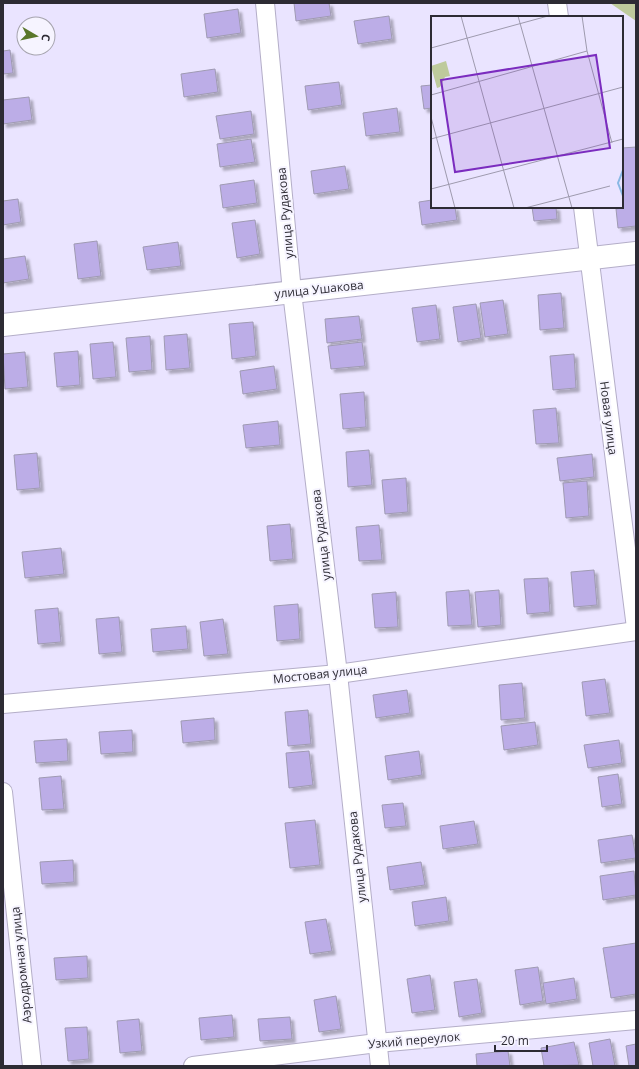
<svg xmlns="http://www.w3.org/2000/svg" width="639" height="1069" font-family="'Open Sans',sans-serif">
	<style>
		.green { fill: #beca9c }
		.building { fill: #bcade7; stroke: #9f9ab2; filter: url(#shadow) }
		.lines { fill: none; stroke-linecap: round; stroke-linejoin: round }
		.minor-casing { stroke: #b4aec8; stroke-width: 20 }
		.tertiary-casing { stroke: #b4aec8; stroke-width: 24 }
		.minor { stroke: #fff; stroke-width: 18 }
		.tertiary { stroke: #fff; stroke-width: 22 }
		.labels { text-anchor: middle; dominant-baseline: central; stroke-width: 4; stroke-linejoin: round; paint-order: stroke }
		.street-label { font-size: 12px; fill: #2d2b34; stroke: #f6f4ff }
		.inset-river { fill: none; stroke: #89b8e5; stroke-width: 2 }
		.inset-road { fill: none; stroke: #9e9aae; stroke-width: 1 }
		.view { fill: #7b2cbf; fill-opacity: 0.15; stroke: #7b2cbf; stroke-width: 2 }
		.inset-edge { fill: none; stroke: #2d2b34; stroke-width: 2 }
	</style>
	<defs>
		<filter id="shadow"><feDropShadow dx="3.5" dy="3.5" stdDeviation="1" flood-color="#0004"/></filter>
	</defs>
	<rect width="100%" height="100%" fill="#eae4ff"/>
	<path class="green" d="M610,3H636V21Z"/>
	<g class="building">
		<path d="M294,3H329L331,16L296,21Z"/>
		<path d="M238,9L241,33L207,38L204,14Z"/>
		<path d="M389,16L392,39L358,44L354,21Z"/>
		<path d="M10,50L13,73L3,74V51Z"/>
		<path d="M215,69L218,92L184,97L181,74Z"/>
		<path d="M339,82L342,105L308,110L305,86Z"/>
		<path d="M432,85V108L424,109L421,86Z"/>
		<path d="M29,97L32,120L3,124V100Z"/>
		<path d="M397,108L400,132L366,136L363,113Z"/>
		<path d="M251,111L254,134L220,139L216,116Z"/>
		<path d="M251,139L255,162L220,167L217,144Z"/>
		<path d="M636,147V226L618,228L616,209L622,208V148Z"/>
		<path d="M345,166L349,189L314,194L311,171Z"/>
		<path d="M254,180L257,203L223,208L220,185Z"/>
		<path d="M18,199L21,222L3,225V201Z"/>
		<path d="M432,200V207H455L457,220L422,225L419,202Z"/>
		<path d="M532,207H556L557,219L534,221Z"/>
		<path d="M255,220L260,254L237,258L232,223Z"/>
		<path d="M97,241L101,276L78,279L74,244Z"/>
		<path d="M178,242L181,266L147,270L143,247Z"/>
		<path d="M25,256L29,279L3,283V259Z"/>
		<path d="M561,293L564,328L540,330L538,295Z"/>
		<path d="M503,300L508,334L485,337L480,303Z"/>
		<path d="M476,304L481,338L458,342L453,307Z"/>
		<path d="M436,305L440,339L417,342L412,308Z"/>
		<path d="M359,316L362,339L327,343L325,319Z"/>
		<path d="M253,322L256,356L232,359L229,324Z"/>
		<path d="M187,334L190,368L166,370L164,336Z"/>
		<path d="M150,336L152,370L129,372L126,338Z"/>
		<path d="M113,342L116,377L93,379L90,344Z"/>
		<path d="M362,342L365,366L331,369L328,346Z"/>
		<path d="M78,351L80,385L57,387L54,353Z"/>
		<path d="M25,352L28,387L5,389L3,354Z"/>
		<path d="M574,354L576,388L553,390L550,356Z"/>
		<path d="M274,366L277,389L243,394L240,371Z"/>
		<path d="M364,392L366,427L343,429L340,394Z"/>
		<path d="M556,408L559,443L536,444L533,410Z"/>
		<path d="M278,421L280,445L246,448L243,425Z"/>
		<path d="M369,450L372,485L348,487L346,452Z"/>
		<path d="M37,453L40,488L17,490L14,455Z"/>
		<path d="M592,454L594,477L560,481L557,458Z"/>
		<path d="M406,478L408,512L385,514L382,480Z"/>
		<path d="M587,481L589,516L566,518L563,483Z"/>
		<path d="M290,524L293,559L270,561L267,526Z"/>
		<path d="M379,525L382,560L359,561L356,527Z"/>
		<path d="M61,548L64,574L25,578L22,552Z"/>
		<path d="M594,570L597,605L574,607L571,572Z"/>
		<path d="M548,578L550,612L527,614L524,579Z"/>
		<path d="M469,590L472,625L448,626L446,592Z"/>
		<path d="M499,590L501,625L478,627L475,592Z"/>
		<path d="M396,592L398,627L375,628L372,594Z"/>
		<path d="M298,604L300,639L277,641L274,606Z"/>
		<path d="M58,608L61,642L38,644L35,610Z"/>
		<path d="M119,617L122,652L99,654L96,619Z"/>
		<path d="M223,619L228,654L204,656L200,622Z"/>
		<path d="M186,626L188,649L153,652L151,629Z"/>
		<path d="M605,679L610,713L586,716L582,682Z"/>
		<path d="M522,683L525,718L501,720L499,685Z"/>
		<path d="M407,690L410,713L376,718L373,695Z"/>
		<path d="M308,710L311,744L288,746L285,712Z"/>
		<path d="M214,718L215,740L183,743L181,721Z"/>
		<path d="M535,722L538,745L504,750L501,726Z"/>
		<path d="M132,730L133,752L101,754L99,732Z"/>
		<path d="M67,739L68,761L36,763L34,741Z"/>
		<path d="M619,740L622,763L588,768L584,745Z"/>
		<path d="M309,751L313,785L289,788L286,753Z"/>
		<path d="M419,751L422,775L388,780L385,756Z"/>
		<path d="M618,774L622,804L602,807L598,777Z"/>
		<path d="M61,776L64,809L42,810L39,778Z"/>
		<path d="M403,803L406,826L385,828L382,805Z"/>
		<path d="M315,820L320,865L290,868L285,823Z"/>
		<path d="M474,821L478,844L443,849L440,826Z"/>
		<path d="M632,835L636,858L601,863L598,840Z"/>
		<path d="M73,860L74,882L42,884L40,862Z"/>
		<path d="M421,862L425,885L390,890L387,867Z"/>
		<path d="M634,871L636,895L603,900L600,876Z"/>
		<path d="M446,897L449,921L415,926L412,902Z"/>
		<path d="M326,919L332,951L310,954L305,922Z"/>
		<path d="M636,943V994L611,998L603,948Z"/>
		<path d="M87,956L88,978L56,980L54,958Z"/>
		<path d="M538,967L543,1001L520,1005L515,970Z"/>
		<path d="M430,975L435,1010L412,1013L407,979Z"/>
		<path d="M574,978L577,999L546,1004L543,983Z"/>
		<path d="M477,979L482,1013L459,1017L454,982Z"/>
		<path d="M336,996L341,1029L319,1032L314,1000Z"/>
		<path d="M232,1015L234,1037L201,1040L199,1018Z"/>
		<path d="M290,1017L292,1039L260,1041L258,1019Z"/>
		<path d="M139,1019L142,1051L120,1053L117,1021Z"/>
		<path d="M87,1027L89,1059L68,1061L65,1028Z"/>
		<path d="M610,1039L615,1066H593L589,1043Z"/>
		<path d="M574,1042L579,1065L544,1066L541,1048Z"/>
		<path d="M636,1044V1066H629L626,1046Z"/>
		<path d="M508,1051L510,1066H477L476,1054Z"/>
	</g>
	<g class="lines">
		<defs>
			<g id="minor">
				<path d="M265,3L292,292L338,674L380,1066"/>
				<path d="M557,3L559,17"/>
				<path d="M583,207L636,628"/>
				<path d="M3,704L338,674L636,631"/>
				<path d="M3,792L32,1066"/>
				<path d="M193,1066L377,1043L636,1020"/>
			</g>
			<path id="tertiary" d="M3,325L636,253"/>
		</defs>
		<use href="#minor" class="minor-casing"/>
		<use href="#tertiary" class="tertiary-casing"/>
		<use href="#minor" class="minor"/>
		<use href="#tertiary" class="tertiary"/>
	</g>
	<g class="labels">
		<g class="street-label">
			<text transform="translate(285 213) rotate(-95)">улица Рудакова</text>
			<text transform="translate(319 289) rotate(-6)">улица Ушакова</text>
			<text transform="translate(609 418) rotate(83)">Новая улица</text>
			<text transform="translate(321 535) rotate(-97)">улица Рудакова</text>
			<text transform="translate(320 674) rotate(-6)">Мостовая улица</text>
			<text transform="translate(357 857) rotate(-96)">улица Рудакова</text>
			<text transform="translate(21 965) rotate(-96)">Аэродромная улица</text>
			<text transform="translate(414 1040) rotate(-5)">Узкий переулок</text>
		</g>
	</g>
	<g transform="translate(431 16)">
		<rect width="192" height="192" fill="#eae4ff"/>
		<path d="M15,45L19,60L14,61L9,71L6,72L0,50Z" fill="#beca9c"/>
		<path class="inset-river" d="M192,154L187,167L192,180"/>
		<path class="inset-road" d="M30,0L83,192M87,0L141,192M151,0L156,35L181,127M0,32L117,0M0,79L156,35M0,101L24,192M0,123L192,71M0,173L192,123M94,192L179,170"/>
		<path class="view" d="M165,39L179,132L24,156L10,64Z"/>
		<rect width="192" height="192" class="inset-edge"/>
	</g>
	<rect width="639" height="1069" fill="none" stroke="#2d2b34" stroke-width="8"/>
	<g transform="translate(36 36) rotate(99)"><circle r="19" fill="#f6f4ff" stroke="#a6a4ae"/>
	<path d="M0-3L7 15L0 10L-7 15Z" fill="#5a772b"/>
	<text y="-6" font-size="11" font-weight="bold" text-anchor="middle" fill="#2d2b34">С</text>
	</g>
	<path d="M495 1045v6h52v-6" fill="none" stroke="#2d2b34" stroke-width="2"/>
	<text x="501" y="1045" font-size="12" fill="#2d2b34" stroke="#f6f4ff" stroke-width="3" paint-order="stroke">20 m</text>
</svg>
